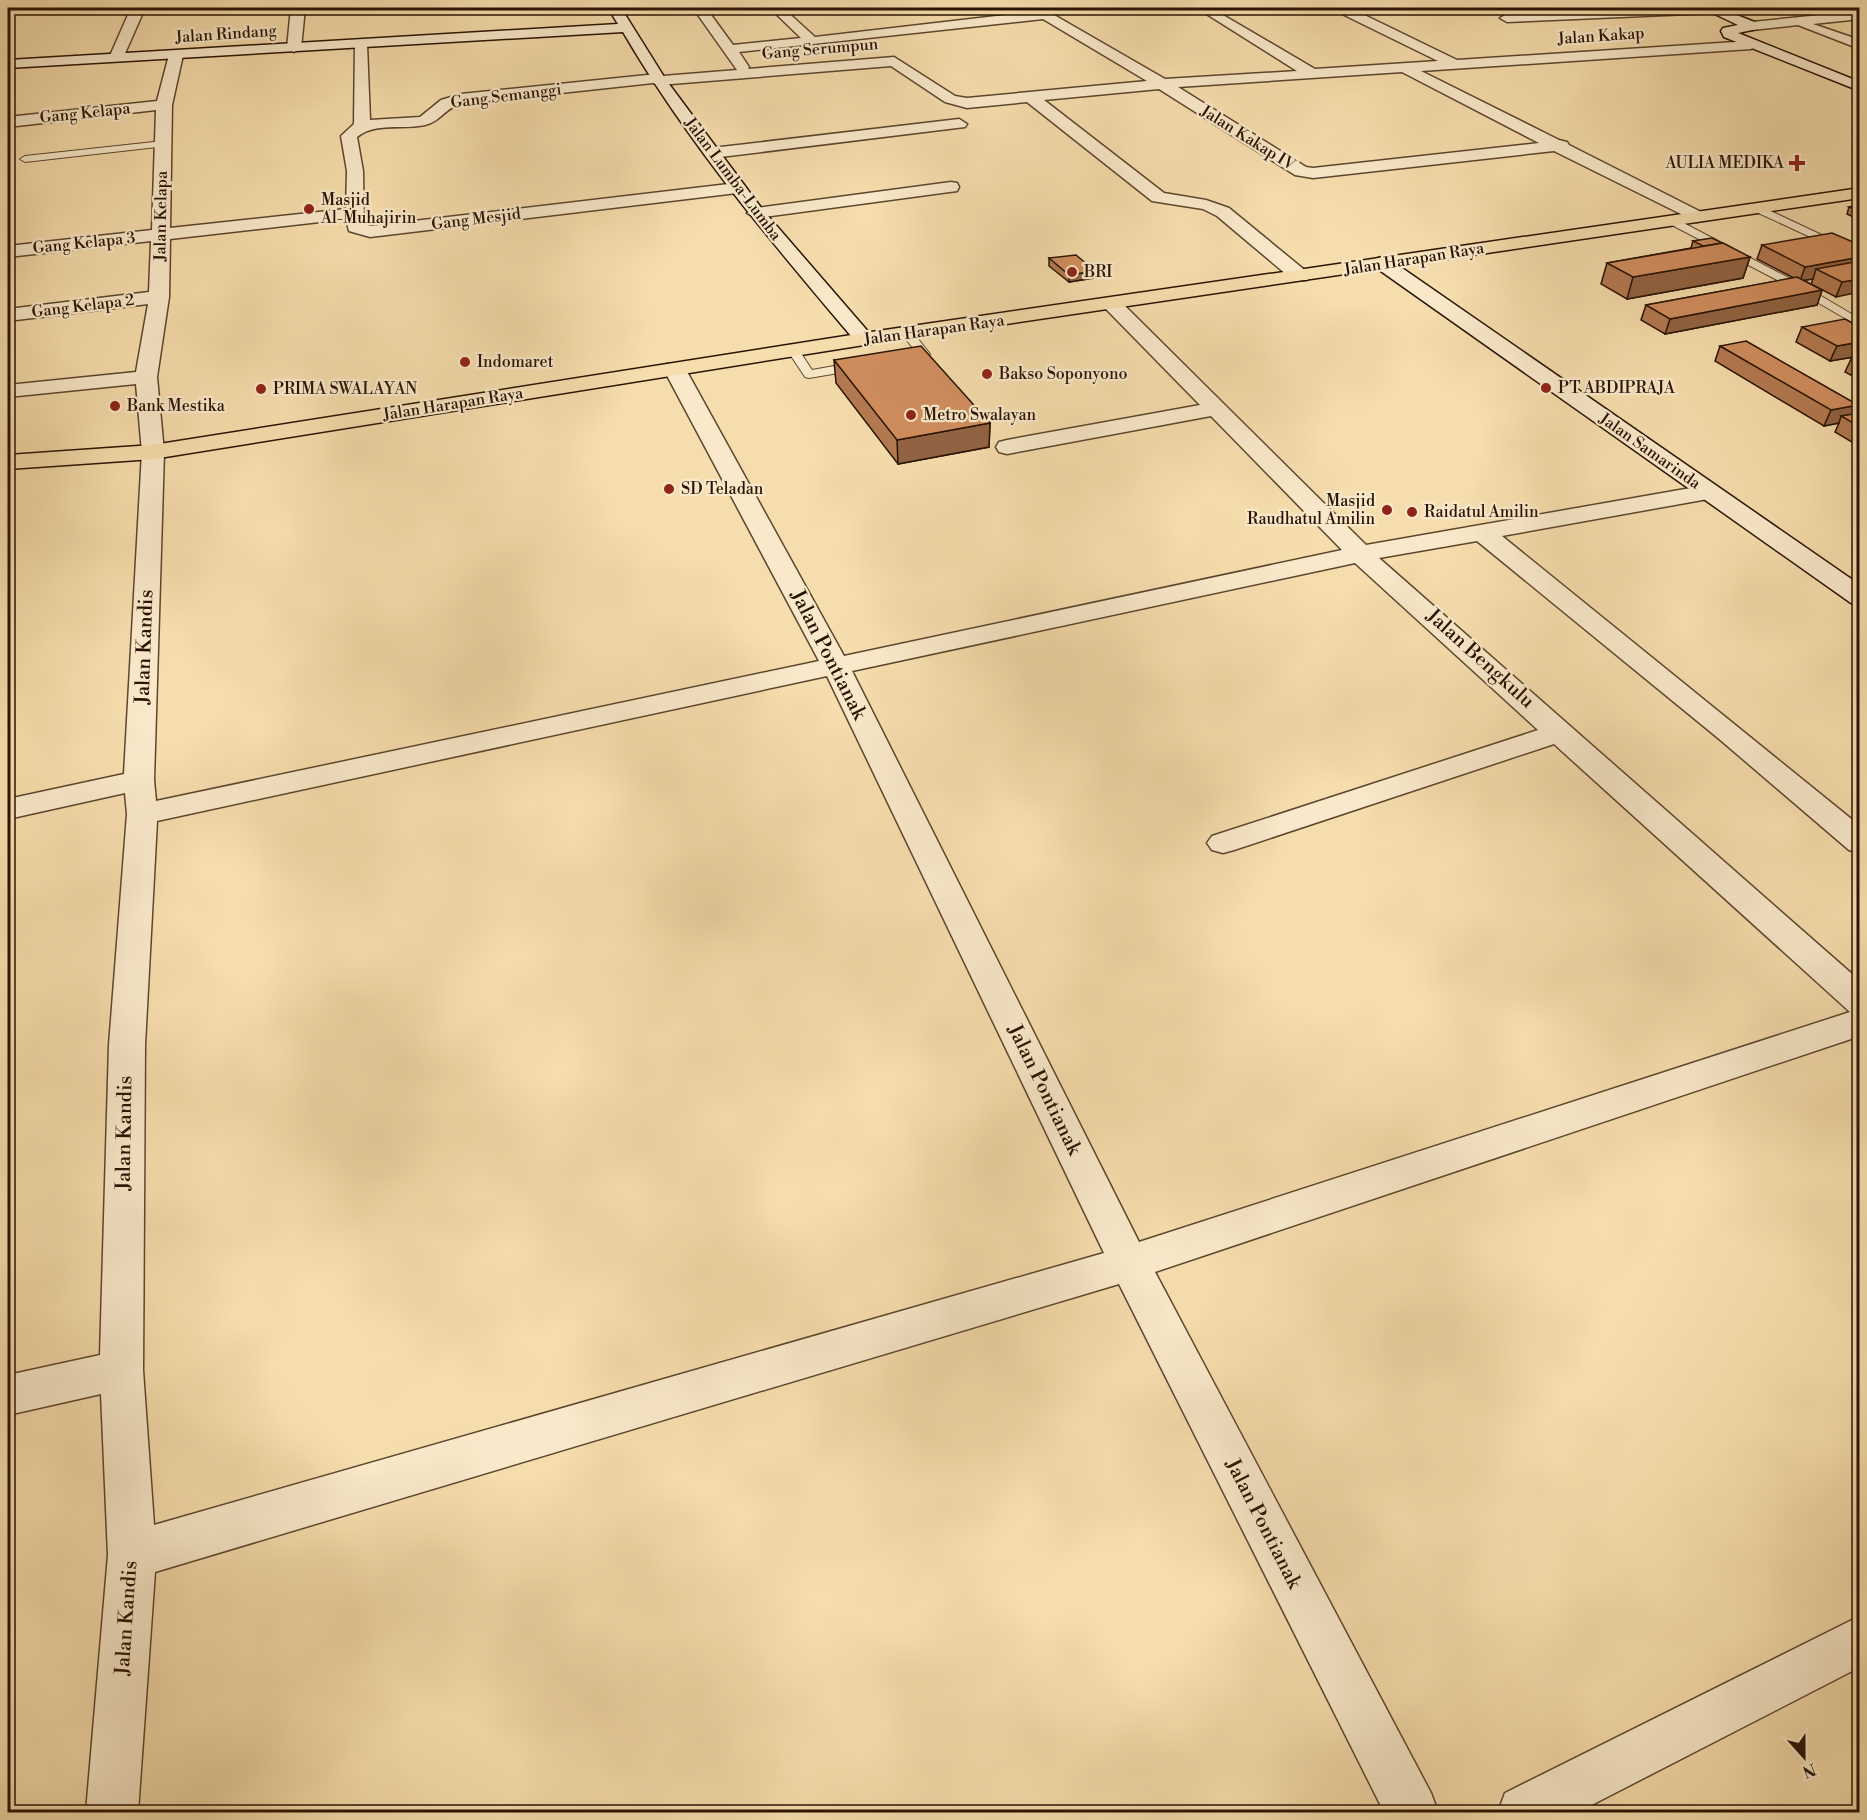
<svg xmlns="http://www.w3.org/2000/svg" width="1867" height="1820" font-family="'Libre Bodoni',serif">
	<style>
		.lines { fill: none; stroke-linecap: round; stroke-linejoin: round }
		.lane-casing { stroke: #5c462e; stroke-width: 2 }
		.street-casing { stroke: #5c462e; stroke-width: 3 }
		.secondary-casing { stroke: #291303; stroke-width: 3 }
		.primary-casing { stroke: #291303; stroke-width: 3 }
		.lane { fill: #f9e9ca; fill-rule: evenodd }
		.street { fill: #f9e9ca; fill-rule: evenodd }
		.secondary { fill: #f9e9ca; fill-rule: evenodd }
		.primary { fill: #f6ddad; fill-rule: evenodd }
		.wall { fill: #b47a52; stroke: #291303; stroke-width: 1.5 }
		.shaded-wall { fill: #926342; stroke: #291303; stroke-width: 1.5 }
		.building { fill: #d18e5f; stroke: #291303; stroke-width: 1.5 }
		.poi-dot { fill: #8f2418; stroke: #f9e9ca; stroke-width: 2 }
		.labels { text-anchor: middle; dominant-baseline: central; stroke-width: 4.5; stroke-linejoin: round; paint-order: stroke }
		.far-street-label { font-size: 16px; fill: #291303; stroke: #f9e9ca }
		.far-poi-label { font-size: 16px; fill: #291303; stroke: #f9e9ca; text-anchor: start }
		.street-label { font-size: 20px; fill: #291303; stroke: #f9e9ca }
	</style>
	<rect width="100%" height="100%" fill="#f6ddad"/>
	<filter id="stains"><feTurbulence type="fractalNoise" baseFrequency=".00333" numOctaves="4"/><feColorMatrix values="0 0 0 0 .2 0 0 0 0 .09 0 0 0 0 .02 0 0 0 .5 -.17"/></filter>
	<radialGradient id="worn" r=".72"><stop offset=".6" stop-color="#630" stop-opacity="0"/><stop offset="1" stop-color="#630" stop-opacity=".3"/></radialGradient>
	<g class="lines">
		<defs>
			<g id="lane">
				<path d="M163,141L168,144L166,146L25,162L20,159L25,156Z"/>
				<path d="M1752,206H1760L1860,253V260L1752,210Z"/>
				<path d="M1668,219H1676L1806,287L1860,319V327L1798,291L1668,223Z"/>
				<path d="M907,329L911,330L930,354L928,357L904,360V354L916,352L901,333Z"/>
				<path d="M793,346L797,347L812,370L862,361L868,365L862,369L809,378L805,377L787,350Z"/>
			</g>
			<g id="street">
				<path d="M131,8H145L123,58L121,61H111L109,58Z"/>
				<path d="M291,8H305L301,48L294,52L287,48Z"/>
				<path d="M693,8H706L733,45L801,38L770,8H783L815,37L1031,12L1027,8H1042L1165,79L1297,71L1197,8H1211L1315,69L1438,61L1336,11L1335,8H1350L1457,60L1751,41L1758,45L1751,49L1421,71L1559,140L1567,142L1569,145L1703,213L1706,217L1697,222L1554,151L1313,178L1295,175L1159,89L1044,100L1164,193L1206,200L1229,208L1307,272L1309,276L1307,280H1293L1217,216L1203,209L1152,201L1027,102L967,108L945,102L891,66L659,85L653,83L461,104C446,107 440,122 425,125C403,130 375,122 357,137L363,171L364,224L371,226L737,183L743,184L746,188L737,193L370,237L349,231L346,219L170,239L169,297L157,377L164,452L154,780L156,801L819,661L663,368L667,364H681L685,368L844,656L1342,550L1211,416L1007,454L999,452L996,447L999,442L1007,440L1200,405L1105,308L1102,304L1112,298L1119,300L1366,545L1708,485L1716,487L1720,492L1716,497L1708,499L1502,536L1860,826V853L1849,850L1718,738L1477,541L1379,558L1860,981V1036L1155,1272L1431,1793L1438,1812H1384L1119,1284L155,1572L138,1812H86L108,1555L101,1394L8,1415V1375L100,1355L109,1045L127,814L125,793L8,819V799L124,774L142,452L136,384L8,397V385L136,372L148,304L8,321V309L149,292L151,241L8,257V246L152,230L156,110L8,127V117L157,101L169,55L171,52H181L183,55L172,105L170,228L346,209L347,171L341,136L354,124L355,41H365L367,44L370,120L420,117L441,100L461,94L657,74L663,76L737,70ZM1043,19L1147,81L967,98L955,96L894,57L748,69L749,67L739,52ZM1402,72L1539,143L1313,168L1306,167L1178,87ZM1355,563L1538,730L1212,836L1207,843L1212,850L1223,853L1234,850L1554,744L1850,1012L1139,1242L852,671ZM827,676L1104,1253L154,1525L143,1370L145,1045L157,821Z"/>
				<path d="M1657,8L1719,9L1712,13L1507,22L1500,18L1507,14Z"/>
				<path d="M1860,11V19L1813,24L1860,40V49L1798,25L1752,30L1745,26L1752,22Z"/>
				<path d="M959,119L967,124L965,127L712,158L704,153L712,148Z"/>
				<path d="M951,182L957,183L959,187L957,191L756,218L747,213L756,208Z"/>
				<path d="M1860,1616V1667L1578,1812H1498L1505,1793Z"/>
			</g>
			<g id="secondary">
				<path d="M608,8H621L666,80L762,209L871,335L874,339L871,343H857C773,244 689,145 623,32L8,68V60L618,24Z"/>
				<path d="M1702,8H1719L1757,23V29L1738,33L1860,82V91L1724,37L1721,31L1723,28L1738,25Z"/>
				<path d="M1382,257L1389,259L1860,585V605L1851,603L1375,267L1373,263L1375,259Z"/>
			</g>
			<path id="primary" d="M1860,188V198L864,345L153,459L8,469V455L153,445L864,333Z"/>
		</defs>
		<use href="#lane" class="lane-casing"/>
		<use href="#street" class="street-casing"/>
		<use href="#secondary" class="secondary-casing"/>
		<use href="#primary" class="primary-casing"/>
		<use href="#lane" class="lane"/>
		<use href="#street" class="street"/>
		<use href="#secondary" class="secondary"/>
		<use href="#primary" class="primary"/>
	</g>
	<g class="wall">
		<path d="M1860,205V220L1847,214L1849,207Z"/>
		<path d="M1693,241L1750,257L1743,278L1627,299L1601,284L1607,263L1691,248Z"/>
		<path d="M1762,245H1860L1836,297L1811,284L1813,279L1803,280L1822,290L1817,305L1665,334L1641,320L1646,305L1794,278L1757,259Z"/>
		<path d="M1049,258L1094,278L1069,282L1049,266Z"/>
		<path d="M1802,327H1860V380L1845,372L1852,357L1830,361L1796,342Z"/>
		<path d="M1720,346L1854,414L1860,413V447L1835,432L1839,423L1824,426L1715,361Z"/>
		<path d="M834,360L990,423L989,447L898,464L836,383Z"/>
	</g>
	<g class="shaded-wall">
		<path d="M1750,257L1743,278L1627,299L1633,277Z"/>
		<path d="M1860,257V270L1816,269L1813,279L1800,281L1805,267Z"/>
		<path d="M1095,271L1094,278L1069,282V275Z"/>
		<path d="M1860,279V292L1836,297L1842,282Z"/>
		<path d="M1822,290L1817,305L1665,334L1670,319Z"/>
		<path d="M1860,342V356L1830,361L1837,346Z"/>
		<path d="M1858,405L1851,420L1841,416L1839,423L1824,426L1831,410Z"/>
		<path d="M990,423L989,447L898,464L897,440Z"/>
	</g>
	<g class="building">
		<path d="M1860,205V211L1849,207Z"/>
		<path d="M1832,233L1860,245V257L1805,267L1762,245Z"/>
		<path d="M1712,238L1722,243L1703,246L1693,241Z"/>
		<path d="M1723,243L1750,257L1633,277L1607,263Z"/>
		<path d="M1076,255L1095,271L1069,275L1049,258Z"/>
		<path d="M1860,261V279L1842,282L1816,269Z"/>
		<path d="M1797,277L1822,290L1670,319L1646,305Z"/>
		<path d="M1845,319L1860,327V342L1837,346L1802,327Z"/>
		<path d="M1746,341L1858,405L1831,410L1720,346Z"/>
		<path d="M921,346L990,423L897,440L834,360Z"/>
		<path d="M1860,355V361L1852,357Z"/>
		<path d="M1860,413V427L1841,416Z"/>
	</g>
	<g class="poi-dot">
		<path d="M1794 154h6v6h6v6h-6v6h-6v-6h-6v-6h6z"/>
		<circle cx="309" cy="209" r="6"/>
		<circle cx="1072" cy="272" r="6"/>
		<circle cx="465" cy="362" r="6"/>
		<circle cx="987" cy="374" r="6"/>
		<circle cx="1546" cy="388" r="6"/>
		<circle cx="261" cy="389" r="6"/>
		<circle cx="115" cy="406" r="6"/>
		<circle cx="911" cy="415" r="6"/>
		<circle cx="669" cy="489" r="6"/>
		<circle cx="1387" cy="510" r="6"/>
		<circle cx="1412" cy="512" r="6"/>
	</g>
	<g class="labels">
		<g class="far-street-label">
			<text transform="translate(226 34) rotate(-4)">Jalan Rindang</text>
			<text transform="translate(1601 36) rotate(-4)">Jalan Kakap</text>
			<text transform="translate(820 49) rotate(-5)">Gang Serumpun</text>
			<text transform="translate(506 96) rotate(-7)">Gang Semanggi</text>
			<text transform="translate(85 113) rotate(-6)">Gang Kelapa</text>
			<text transform="translate(1248 138) rotate(32)">Jalan Kakap IV</text>
			<text transform="translate(733 179) rotate(53)">Jalan Lumba-Lumba</text>
			<text transform="translate(161 216) rotate(-89)">Jalan Kelapa</text>
			<text transform="translate(476 219) rotate(-7)">Gang Mesjid</text>
			<text transform="translate(84 243) rotate(-6)">Gang Kelapa 3</text>
			<text transform="translate(1414 259) rotate(-9)">Jalan Harapan Raya</text>
			<text transform="translate(83 306) rotate(-7)">Gang Kelapa 2</text>
			<text transform="translate(934 330) rotate(-8)">Jalan Harapan Raya</text>
			<text transform="translate(453 404) rotate(-9)">Jalan Harapan Raya</text>
			<text transform="translate(1650 451) rotate(35)">Jalan Samarinda</text>
		</g>
		<g class="far-poi-label">
			<text x="1784" y="163" text-anchor="end">AULIA MEDIKA</text>
			<text x="321" y="200">Masjid<tspan x="321" dy="18">Al-Muhajirin</tspan></text>
			<text x="1084" y="272">BRI</text>
			<text x="477" y="362">Indomaret</text>
			<text x="999" y="374">Bakso Soponyono</text>
			<text x="1558" y="388">PT ABDIPRAJA</text>
			<text x="273" y="389">PRIMA SWALAYAN</text>
			<text x="127" y="406">Bank Mestika</text>
			<text x="923" y="415">Metro Swalayan</text>
			<text x="681" y="489">SD Teladan</text>
			<text x="1375" y="501" text-anchor="end">Masjid<tspan x="1375" dy="18">Raudhatul Amilin</tspan></text>
			<text x="1424" y="512">Raidatul Amilin</text>
		</g>
		<g class="street-label">
			<text transform="translate(145 647) rotate(-88)">Jalan Kandis</text>
			<text transform="translate(828 655) rotate(63)">Jalan Pontianak</text>
			<text transform="translate(1480 659) rotate(42)">Jalan Bengkulu</text>
			<text transform="translate(1044 1090) rotate(64)">Jalan Pontianak</text>
			<text transform="translate(125 1133) rotate(-89)">Jalan Kandis</text>
			<text transform="translate(1263 1524) rotate(63)">Jalan Pontianak</text>
			<text transform="translate(127 1618) rotate(-86)">Jalan Kandis</text>
		</g>
	</g>
	<rect width="1867" height="1820" fill="none" stroke="#f6ddad" stroke-width="30"/>
	<rect x="9" y="9" width="1849" height="1802" fill="none" stroke="#291303" stroke-width="3"/>
	<rect x="15" y="15" width="1837" height="1790" fill="none" stroke="#291303" stroke-width="1.5"/>
	<g transform="translate(1804 1757) rotate(159)" stroke="#f9e9ca" stroke-width="4.5" paint-order="stroke">
	<path d="M0-4.5L10 22L0 15L-10 22Z" fill="#291303"/>
	<text y="-9" font-size="16" font-weight="bold" text-anchor="middle" fill="#291303">N</text>
	</g>
	<rect width="100%" height="100%" filter="url(#stains)"/>
	<rect width="100%" height="100%" fill="url(#worn)"/>
</svg>
